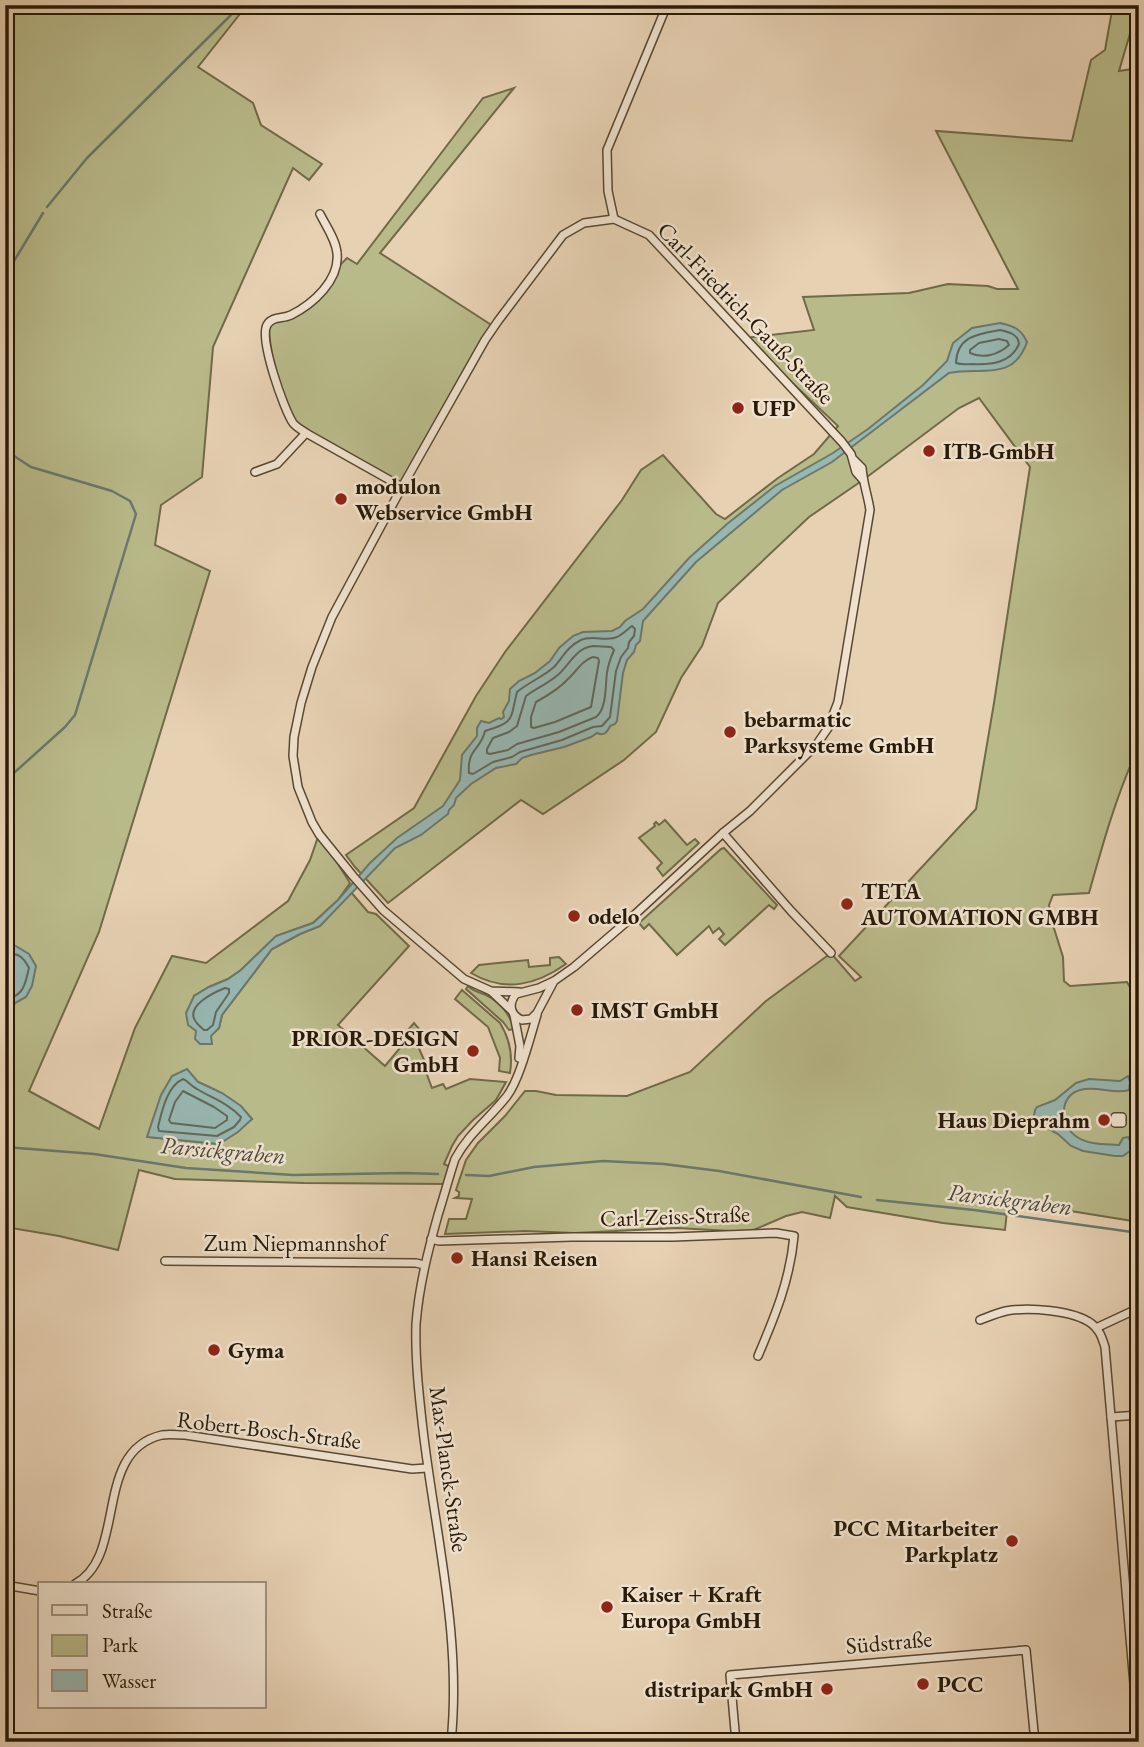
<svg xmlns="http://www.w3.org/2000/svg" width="1144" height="1747" font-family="'EB Garamond',serif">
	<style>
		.green { fill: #b9ba8a; stroke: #706a48; stroke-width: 2; fill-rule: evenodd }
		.water { fill: #97b7b1; stroke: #6b786d; stroke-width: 2 }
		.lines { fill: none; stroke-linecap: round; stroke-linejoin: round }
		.shore { stroke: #60685c; stroke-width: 2 }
		.stream { stroke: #6b786d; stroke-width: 2.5 }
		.street-casing { stroke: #584832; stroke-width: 10 }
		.street { stroke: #efe1ce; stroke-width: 7 }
		.poi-dot { fill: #8f2418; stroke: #efe1ce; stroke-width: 2.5 }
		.labels { text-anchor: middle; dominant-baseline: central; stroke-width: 5; stroke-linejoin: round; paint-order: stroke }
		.street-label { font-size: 23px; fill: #281a07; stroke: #efe1ce }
		.poi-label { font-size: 23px; font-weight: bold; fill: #281a07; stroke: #efe1ce; text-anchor: start }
		.water-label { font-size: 24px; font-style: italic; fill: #49493a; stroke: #efe1ce }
	</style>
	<rect width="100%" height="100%" fill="#e7d1b3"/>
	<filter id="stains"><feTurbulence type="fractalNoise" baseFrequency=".00286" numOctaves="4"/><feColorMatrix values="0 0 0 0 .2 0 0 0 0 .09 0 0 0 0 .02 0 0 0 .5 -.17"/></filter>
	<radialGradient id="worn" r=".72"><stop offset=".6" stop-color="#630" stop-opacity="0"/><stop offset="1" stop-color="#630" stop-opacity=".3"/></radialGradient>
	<g class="green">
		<path d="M5,5H247L198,67L253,103L261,125L322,164L309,180L293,168L213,347L202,477L161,505L155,545L210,571L99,932L29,1091L99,1129L135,1028L172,956L206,963L288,901L310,860L319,834L350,883L338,900L313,923L276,936L241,970L228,979L209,987L194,996L210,1036L219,1028L222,1015L272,949L300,934L320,926L351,892L368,912L376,914L409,946L338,1025L385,1066L400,1048L396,1044L414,1023L420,1030L413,1035L429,1071L426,1072L432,1088L443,1084L446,1089L470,1079L506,1082L496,1100L473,1120L458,1136L452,1146L444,1164L452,1168L447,1184L304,1183L175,1179L139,1170L118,1250L59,1236L5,1227ZM198,1082C219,1091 237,1101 252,1119L219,1144L148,1137Z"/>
		<path d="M1113,5H1136L1134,20L1119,71L1139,68V746C1117,793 1103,843 1089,893L1053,895L1049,905L1052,922L1063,957L1064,981L1070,986L1127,982L1139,1003V1222L1008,1201L1005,1230L943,1223L847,1207L835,1196L830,1218L802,1212L786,1216L749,1232L677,1228L575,1233L525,1231L445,1234L449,1219H466L472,1199L455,1198L459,1196V1192L456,1190L466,1160L478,1143L505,1116L525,1091H536L556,1095L627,1096L690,1072L766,1001L831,953L855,981L861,977L839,956L976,809L994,703L1030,467L979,398L959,408L863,480L809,517L718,603L702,646L681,678L656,732L624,760L543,814L521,800L388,903L355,867L346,855L414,808L476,696L505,652L622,500L641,470L663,455L716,514L725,519L778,478L814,454L838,426L745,338L814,330L803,297L909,293L948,284L988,286L997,289H1018L936,131L1072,141L1091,60L1105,50Z"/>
		<path d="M514,88L380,253L493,326L402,487L294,425L271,367L268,323L290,315L327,288L338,267L347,258L357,264L483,98Z"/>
		<path d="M665,820L687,845L695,839L699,843L663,876L657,868L662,863L639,838L655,826L654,824L656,822L659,825Z"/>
		<path d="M724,848L777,905L774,909L769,905L725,945L719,939L724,934L719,928L713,933L709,926L677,955L649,924L644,929L639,923L721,849Z"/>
		<path d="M559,957L566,964C536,985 505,993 471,973L479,965L528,960L529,967L550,965V958Z"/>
		<path d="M468,986C473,991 478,992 484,994C500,1001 509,1012 514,1029L509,1030L503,1022L466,989Z"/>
		<path d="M462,990L500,1023C510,1039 513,1054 510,1073L499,1071L500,1058L488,1027L455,999Z"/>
	</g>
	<g class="water">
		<path d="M1000,323C1014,326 1021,329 1027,342C1013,383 979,366 949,373L832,462L782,490L696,562L643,621L640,641L636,645L634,652L627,660L623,673L617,721L615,724L610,726C607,733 604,736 597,733L591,737L564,747L531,755L522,758L516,764L496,768L471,784L456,798L454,805L449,810L448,814L421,835L395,848L320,926L300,934L272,949L222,1015L219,1028L211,1036L212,1044H200L195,1039L196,1031L188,1025L186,1013L194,996L209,987L228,979L241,970L276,936L313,923L338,900L370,863L397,838L443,806L460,780L462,755L477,736V728L481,721L489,723L499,718L501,719L504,717L503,712L509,701L510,689L519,681L535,673L550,661L559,648L573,636L583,632L612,631L620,627L625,621L643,609L689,558L727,524L775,486L833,453L868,429L923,385L947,361L953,343L972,328Z"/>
		<path d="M14,945L29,954L36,966L32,986L26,997L15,1003L10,1013L12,1027L5,1032V948Z"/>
		<path d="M187,1069L198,1082L222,1093L241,1106L252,1119L238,1132L219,1144L147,1137L161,1095L172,1076Z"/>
		<path d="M1128,1076L1130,1082L1129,1090C1114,1095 1096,1085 1080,1090C1058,1096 1060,1126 1077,1137C1089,1145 1105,1144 1119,1145L1123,1138L1128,1137L1132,1144L1130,1151L1123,1156H1115L1083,1151L1071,1146L1058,1134L1039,1124L1034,1116L1035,1110L1037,1107L1055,1100L1076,1083L1089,1079L1120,1081Z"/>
	</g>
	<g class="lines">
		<g class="shore">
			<path d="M1000,330C1009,332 1018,334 1019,344C1011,363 991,365 973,364C966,364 962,365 956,363C957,336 978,334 1000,330Z"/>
			<path d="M999,339L1007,341L1009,345C998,355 983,359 970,353V350L979,343Z"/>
			<path d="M632,626L635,629L634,636L629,642L628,648L621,657L616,671L610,717L602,726L593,727L562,740L520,752L512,757L493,762L473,774L469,773C467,748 481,750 485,731C515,722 510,720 517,692C529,682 543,677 554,667C563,657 568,646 581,640C592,635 603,641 614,638C622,636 626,630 632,626Z"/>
			<path d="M593,646L611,647L614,650C611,657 608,665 607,673C605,687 607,708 596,717L559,732L517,744L508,750L490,754L487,753V749L493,738L509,732L517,726L526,696C537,688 549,683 559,674C570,664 576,648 593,646Z"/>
			<path d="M593,657L598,658L599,661L591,707L555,722L534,728L531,727V717L536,702C547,696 559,689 568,679C577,671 581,661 593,657Z"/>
			<path d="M5,954C18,953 23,956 29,968C27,975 26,985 21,991C15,998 12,995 5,1007"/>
			<path d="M225,988L229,989V993L216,1012L213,1025L207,1030H204C201,1027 198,1025 196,1022C184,1006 215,992 225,988Z"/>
			<path d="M183,1079C188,1081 191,1086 197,1089C212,1098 228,1103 241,1117L240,1120L234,1127L217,1136L159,1131L158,1127C162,1111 167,1086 183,1079Z"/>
			<path d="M183,1091L214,1107L227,1116V1120L215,1128L171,1123L169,1120L175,1102Z"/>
		</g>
		<g class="stream">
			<path d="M47,207L87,158L241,5"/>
			<path d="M5,276L43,213"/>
			<path d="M5,446L11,454L31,467L112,491L130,501L136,514L75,715L65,727L5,781"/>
			<path d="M5,1147L94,1154L186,1168L293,1175L405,1173L438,1174"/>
			<path d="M466,1175L489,1176L534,1167L603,1161L664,1164L719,1171L861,1197"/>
			<path d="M877,1200L974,1210L1139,1233"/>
		</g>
		<defs>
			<g id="street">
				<path d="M614,219L608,191L607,150L667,5"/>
				<path d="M306,433C302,430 296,427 293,423C284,410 259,339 267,325C272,316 283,319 291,315C313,304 340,280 337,253C336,240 326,226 320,214"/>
				<path d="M255,472L277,464L306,433L402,487"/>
				<path d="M723,833L791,911L831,953"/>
				<path d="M554,981L537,1013L531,1019L522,1020C510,1015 508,1004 516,994L539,988L554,981L574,967L630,919L723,833L750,811L817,744L828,728L838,702L870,510C868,496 863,483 862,468L854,460"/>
				<path d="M492,992L511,1010"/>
				<path d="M519,992L491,991L464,979L383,910L353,876L319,834L312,822L298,787L293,756L294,737L301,703L312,667L332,617L402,487L485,340L498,321L563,235L584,223L614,219L649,235L842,442L851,454L856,472L863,480"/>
				<path d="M514,1015L520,1046L519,1058"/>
				<path d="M1115,1117H1122V1119L1119,1120L1122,1121V1123H1115Z"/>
				<path d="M431,1239L439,1241L572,1237H673L776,1233L794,1236C790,1280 775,1316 758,1356"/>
				<path d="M165,1261L416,1263L424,1265"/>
				<path d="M980,1320C988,1317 997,1313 1006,1311C1028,1307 1074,1310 1092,1324C1100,1330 1102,1338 1105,1347L1139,1742"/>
				<path d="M1096,1328L1139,1308"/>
				<path d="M1111,1417L1139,1415"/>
				<path d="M75,1584C128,1556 92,1451 162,1435C169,1434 178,1435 185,1435L412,1469L427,1468"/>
				<path d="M5,1585L40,1591"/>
				<path d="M451,1742C462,1637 435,1533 423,1430C419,1395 415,1359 416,1324C419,1286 428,1251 438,1215C444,1196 449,1177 455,1159C469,1133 489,1119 507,1096C520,1079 530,1037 537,1015"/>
				<path d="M736,1742L730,1675L1026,1650L1035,1742"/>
			</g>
		</defs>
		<use href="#street" class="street-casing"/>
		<use href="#street" class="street"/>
	</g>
	<g class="poi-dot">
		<circle cx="738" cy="408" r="7"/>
		<circle cx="929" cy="451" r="7"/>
		<circle cx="341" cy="499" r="7"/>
		<circle cx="730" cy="732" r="7"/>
		<circle cx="847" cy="904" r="7"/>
		<circle cx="574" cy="916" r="7"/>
		<circle cx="577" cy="1010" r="7"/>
		<circle cx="473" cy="1051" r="7"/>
		<circle cx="1104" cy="1120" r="7"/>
		<circle cx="457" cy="1258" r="7"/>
		<circle cx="214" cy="1350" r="7"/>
		<circle cx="1012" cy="1541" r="7"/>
		<circle cx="607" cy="1607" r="7"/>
		<circle cx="923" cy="1684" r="7"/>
		<circle cx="827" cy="1689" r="7"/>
	</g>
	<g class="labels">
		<g class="street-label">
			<text transform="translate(746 313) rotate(46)">Carl-Friedrich-Gauß-Straße</text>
			<text transform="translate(675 1216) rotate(-2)">Carl-Zeiss-Straße</text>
			<text x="295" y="1243">Zum Niepmannshof</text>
			<text transform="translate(269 1430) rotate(7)">Robert-Bosch-Straße</text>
			<text transform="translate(449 1469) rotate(82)">Max-Planck-Straße</text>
			<text transform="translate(889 1642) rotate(-5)">Südstraße</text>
		</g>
		<g class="poi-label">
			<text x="752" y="408">UFP</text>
			<text x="943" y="451">ITB-GmbH</text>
			<text x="355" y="486">modulon<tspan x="355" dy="26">Webservice GmbH</tspan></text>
			<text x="744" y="719">bebarmatic<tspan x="744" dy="26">Parksysteme GmbH</tspan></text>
			<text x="861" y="891">TETA<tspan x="861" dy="26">AUTOMATION GMBH</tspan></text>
			<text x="588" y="916">odelo</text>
			<text x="591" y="1010">IMST GmbH</text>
			<text x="459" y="1038" text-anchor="end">PRIOR-DESIGN<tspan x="459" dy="26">GmbH</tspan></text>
			<text x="1090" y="1120" text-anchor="end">Haus Dieprahm</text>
			<text x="471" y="1258">Hansi Reisen</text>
			<text x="228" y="1350">Gyma</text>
			<text x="998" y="1528" text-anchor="end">PCC Mitarbeiter<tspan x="998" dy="26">Parkplatz</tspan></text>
			<text x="621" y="1594">Kaiser + Kraft<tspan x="621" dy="26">Europa GmbH</tspan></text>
			<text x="937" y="1684">PCC</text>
			<text x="813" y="1689" text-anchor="end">distripark GmbH</text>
		</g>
		<g class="water-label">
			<text transform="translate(223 1150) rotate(5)">Parsickgraben</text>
			<text transform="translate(1010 1199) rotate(7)">Parsickgraben</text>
		</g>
	</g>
	<rect width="1144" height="1747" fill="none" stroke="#e7d1b3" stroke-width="28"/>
	<rect x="7" y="7" width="1130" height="1733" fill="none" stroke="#281a07" stroke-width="3.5"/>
	<rect x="14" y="14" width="1116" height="1719" fill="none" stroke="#281a07" stroke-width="2"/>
	<rect x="38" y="1582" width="228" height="126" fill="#efe1ce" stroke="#9f917e" stroke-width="2"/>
	<rect x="52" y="1605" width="35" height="10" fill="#efe1ce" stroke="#9f917e" stroke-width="2"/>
	<text x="102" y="1618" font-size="21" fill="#281a07">Straße</text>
	<rect x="52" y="1635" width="35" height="21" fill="#b9ba8a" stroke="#9f917e" stroke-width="2"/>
	<text x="102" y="1652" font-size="21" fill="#281a07">Park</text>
	<rect x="52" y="1670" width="35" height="21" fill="#97b7b1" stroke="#9f917e" stroke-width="2"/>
	<text x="102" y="1688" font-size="21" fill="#281a07">Wasser</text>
	<rect width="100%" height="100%" filter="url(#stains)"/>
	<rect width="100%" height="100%" fill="url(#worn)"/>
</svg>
